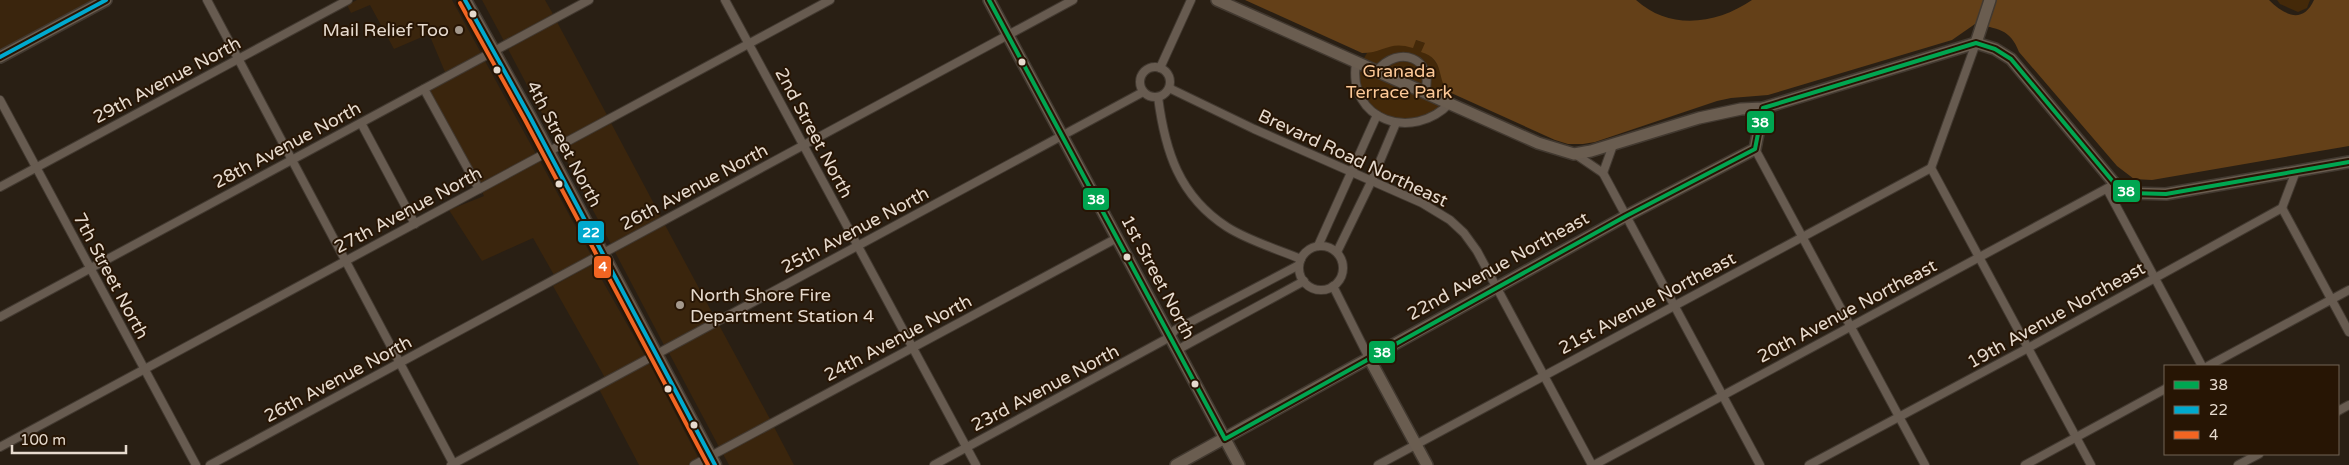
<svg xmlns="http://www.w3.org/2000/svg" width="2349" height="465" font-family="'Varela Round',sans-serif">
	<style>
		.built { fill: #3a250d }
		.green { fill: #442909 }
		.water { fill: #644018 }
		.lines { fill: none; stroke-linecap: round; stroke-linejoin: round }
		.street-casing { stroke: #423930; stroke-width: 10 }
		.secondary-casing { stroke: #423930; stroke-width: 14 }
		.primary-casing { stroke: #423930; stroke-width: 15 }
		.street { stroke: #675b50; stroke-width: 8 }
		.secondary { stroke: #6a5d50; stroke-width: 11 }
		.primary { stroke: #695a4c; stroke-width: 12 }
		.bus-1-casing { stroke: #271504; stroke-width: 8 }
		.bus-2-casing { stroke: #271504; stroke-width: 8 }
		.bus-3-casing { stroke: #271504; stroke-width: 8 }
		.bus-1 { stroke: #00a651; stroke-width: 4 }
		.bus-2 { stroke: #00a9ce; stroke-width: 4 }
		.bus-3 { stroke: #f26522; stroke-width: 4 }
		.bus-dot { fill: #e6dace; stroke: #271504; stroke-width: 2 }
		.poi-dot { fill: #a4998d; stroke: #271504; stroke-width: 2 }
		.labels { text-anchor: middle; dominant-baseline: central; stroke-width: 4; stroke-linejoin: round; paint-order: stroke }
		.poi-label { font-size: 18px; fill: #e6dace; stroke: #271504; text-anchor: end }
		.park-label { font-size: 18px; fill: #fcc897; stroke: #271504 }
		.street-label { font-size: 18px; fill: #e6dace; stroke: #271504 }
		.line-badge { stroke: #271504; stroke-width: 2 }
		.badge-label { font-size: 14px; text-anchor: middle; font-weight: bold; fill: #fff }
	</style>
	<rect width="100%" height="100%" fill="#291f14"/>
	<g class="built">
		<path d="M0,0H97L0,52Z"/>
		<path d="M357,0H452L481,53L445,72L429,34L394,49L370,5L351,13L347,5Z"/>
		<path d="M482,0H545L553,14L504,41Z"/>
		<path d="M557,22L607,115L557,142L508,49Z"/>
		<path d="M485,61L536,154L480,184L430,91Z"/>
		<path d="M611,123L661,217L611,244L561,150Z"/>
		<path d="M540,161L591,255L554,275L533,238L482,261L449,210L484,196L482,192Z"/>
		<path d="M665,225L715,318L664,345L615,252Z"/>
		<path d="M593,264L649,363L702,465H639L600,391L604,376L553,286Z"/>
		<path d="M719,325L770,419L719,447L669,353Z"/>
		<path d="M774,427L794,465H729L723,454Z"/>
	</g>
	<g class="green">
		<path d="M2277,0H2310L2307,8L2298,12L2280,4Z"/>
		<path d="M1416,40L1425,43C1428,55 1437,61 1441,72C1444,80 1443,87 1449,92C1447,96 1446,102 1443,106C1416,138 1347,111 1359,67C1361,63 1364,58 1367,53L1391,45H1405Z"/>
	</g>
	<path class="water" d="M1245,0H1636C1670,31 1717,24 1752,0H2269C2285,16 2303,24 2314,0H2349V146L2152,180L2134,179L2117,166L2019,52C2010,28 1997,29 1975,24L1952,40L1768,95L1731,98L1717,101L1595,142L1583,144H1568L1555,140L1449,92C1436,81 1446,59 1421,52L1425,43L1416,40L1413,48C1389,40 1384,53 1362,53Z"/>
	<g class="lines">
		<defs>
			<g id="street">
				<path d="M207,0L454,465"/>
				<path d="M725,0L976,465"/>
				<path d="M1356,63C1347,121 1413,142 1450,103"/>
				<circle cx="1155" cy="82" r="15"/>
				<path d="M1160,68L1191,0"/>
				<path d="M1377,71C1398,44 1435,58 1425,92"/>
				<path d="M1169,88L1254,129L1422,203L1450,220L1464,233L1477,251L1592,465"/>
				<path d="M424,89L479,189"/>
				<path d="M1158,97C1165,151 1179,196 1227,227C1249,241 1277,249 1301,259"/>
				<path d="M0,100L196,465"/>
				<path d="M361,123L415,224"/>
				<path d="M1755,149L1925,465"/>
				<path d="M1575,154L1603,173L1760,465"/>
				<path d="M1931,168L2091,465"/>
				<path d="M1931,168L1976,43"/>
				<path d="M1603,173L1613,145"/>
				<path d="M0,187L348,0"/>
				<path d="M2107,189L2202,366"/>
				<path d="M2282,208L2349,332"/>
				<path d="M1318,246L1377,115"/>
				<circle cx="1321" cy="268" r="22"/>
				<path d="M1337,252L1372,180L1396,123"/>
				<path d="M1333,286L1369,358"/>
				<path d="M0,317L589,0"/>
				<path d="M1177,350L1304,281"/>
				<path d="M2208,366L2349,290"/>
				<path d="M2338,411L2349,405"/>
				<path d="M0,447L830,0"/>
				<path d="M210,465L1073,0"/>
				<path d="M451,465L1143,92"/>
				<path d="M694,465L1117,238"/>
				<path d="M934,465L1170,337L1175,330L1299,265"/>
				<path d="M1378,465L1931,168"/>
				<path d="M1594,465L2115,184"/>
				<path d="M1809,465L2028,348L2282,208L2296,171"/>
				<path d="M2025,465L2165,389"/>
				<path d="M2238,465L2259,454"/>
			</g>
			<g id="secondary">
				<path d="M989,0L1239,465"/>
				<path d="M1217,0L1538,143L1574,154L1591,151L1699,118L1741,109L1763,108L1976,43L1995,49L2011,59L2115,184L2130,193L2166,194L2349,162"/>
				<path d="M1976,43L1990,0"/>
				<path d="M0,57L106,0"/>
				<path d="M1369,358L1427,465"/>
				<path d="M1176,465L1626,216L1755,149L1763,108"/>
			</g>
			<path id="primary" d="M465,0L530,117L715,465"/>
		</defs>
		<use href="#street" class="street-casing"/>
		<use href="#secondary" class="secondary-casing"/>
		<use href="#primary" class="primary-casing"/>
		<use href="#street" class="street"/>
		<use href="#secondary" class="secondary"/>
		<use href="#primary" class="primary"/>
		<defs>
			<path id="bus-1" d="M989,0L1225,439L1626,216L1755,149L1763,108L1976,43L1995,49L2011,59L2115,184L2130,193L2166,194L2349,162"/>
			<g id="bus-2">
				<path d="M465,0L530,117L715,465"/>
				<path d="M0,57L106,0"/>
			</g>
			<path id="bus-3" d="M460,3L525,120L708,465"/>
		</defs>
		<use href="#bus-1" class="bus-1-casing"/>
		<use href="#bus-2" class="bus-2-casing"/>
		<use href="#bus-3" class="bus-3-casing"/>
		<use href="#bus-1" class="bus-1"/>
		<use href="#bus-2" class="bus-2"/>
		<use href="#bus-3" class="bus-3"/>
	</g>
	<g class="bus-dot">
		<circle cx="473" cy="14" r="4.5"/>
		<circle cx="1022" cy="62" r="4.5"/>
		<circle cx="497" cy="70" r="4.5"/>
		<circle cx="559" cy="184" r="4.5"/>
		<circle cx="1127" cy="257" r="4.5"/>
		<circle cx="1195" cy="384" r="4.5"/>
		<circle cx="668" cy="389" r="4.5"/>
		<circle cx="694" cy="425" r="4.5"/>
	</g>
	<g class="poi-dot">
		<circle cx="459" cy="30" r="5"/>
		<circle cx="680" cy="305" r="5"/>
	</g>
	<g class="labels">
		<g class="poi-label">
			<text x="449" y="30">Mail Relief Too</text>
			<text x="690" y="295" text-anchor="start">North Shore Fire<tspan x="690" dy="21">Department Station 4</tspan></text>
		</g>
		<g class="park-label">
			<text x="1399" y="71">Granada<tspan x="1399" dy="21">Terrace Park</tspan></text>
		</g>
		<g class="street-label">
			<text transform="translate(167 80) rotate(-28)">29th Avenue North</text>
			<text transform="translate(814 133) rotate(62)">2nd Street North</text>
			<text transform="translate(564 144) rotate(62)">4th Street North</text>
			<text transform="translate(287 145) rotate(-28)">28th Avenue North</text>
			<text transform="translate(1353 158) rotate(25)">Brevard Road Northeast</text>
			<text transform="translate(694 187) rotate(-28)">26th Avenue North</text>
			<text transform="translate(408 210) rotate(-28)">27th Avenue North</text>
			<text transform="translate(855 230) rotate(-28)">25th Avenue North</text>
			<text transform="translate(1498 266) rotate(-29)">22nd Avenue Northeast</text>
			<text transform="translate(111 276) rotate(62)">7th Street North</text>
			<text transform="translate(1158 277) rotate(62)">1st Street North</text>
			<text transform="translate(1647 303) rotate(-28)">21st Avenue Northeast</text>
			<text transform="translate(1847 311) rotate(-28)">20th Avenue Northeast</text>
			<text transform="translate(2056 315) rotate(-29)">19th Avenue Northeast</text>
			<text transform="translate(898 338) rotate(-28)">24th Avenue North</text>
			<text transform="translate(338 379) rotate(-28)">26th Avenue North</text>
			<text transform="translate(1045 388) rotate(-28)">23rd Avenue North</text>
		</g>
	</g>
	<g class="line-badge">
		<rect x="1746" y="110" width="29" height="24" rx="5" fill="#00a651"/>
		<rect x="2112" y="179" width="29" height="24" rx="5" fill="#00a651"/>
		<rect x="1082" y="187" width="28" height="24" rx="5" fill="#00a651"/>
		<rect x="577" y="220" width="28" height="24" rx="5" fill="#00a9ce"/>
		<rect x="593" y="255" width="19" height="24" rx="5" fill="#f26522"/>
		<rect x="1368" y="340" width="28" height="24" rx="5" fill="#00a651"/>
	</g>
	<g class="badge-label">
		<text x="1760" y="127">38</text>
		<text x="2126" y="196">38</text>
		<text x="1096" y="204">38</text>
		<text x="591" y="237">22</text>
		<text x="603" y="271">4</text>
		<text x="1382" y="357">38</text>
	</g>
	<rect x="2164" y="365" width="175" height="90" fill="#271504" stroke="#736455"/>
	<rect x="2174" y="381" width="25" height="8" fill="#00a651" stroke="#736455"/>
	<text x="2209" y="390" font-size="15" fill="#e6dace">38</text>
	<rect x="2174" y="406" width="25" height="8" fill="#00a9ce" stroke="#736455"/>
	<text x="2209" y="415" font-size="15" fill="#e6dace">22</text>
	<rect x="2174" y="431" width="25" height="8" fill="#f26522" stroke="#736455"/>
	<text x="2209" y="440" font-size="15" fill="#e6dace">4</text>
	<path d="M12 445v8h114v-8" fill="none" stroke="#e6dace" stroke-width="2.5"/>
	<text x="20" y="445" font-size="15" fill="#e6dace" stroke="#271504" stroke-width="4" paint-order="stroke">100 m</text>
</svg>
